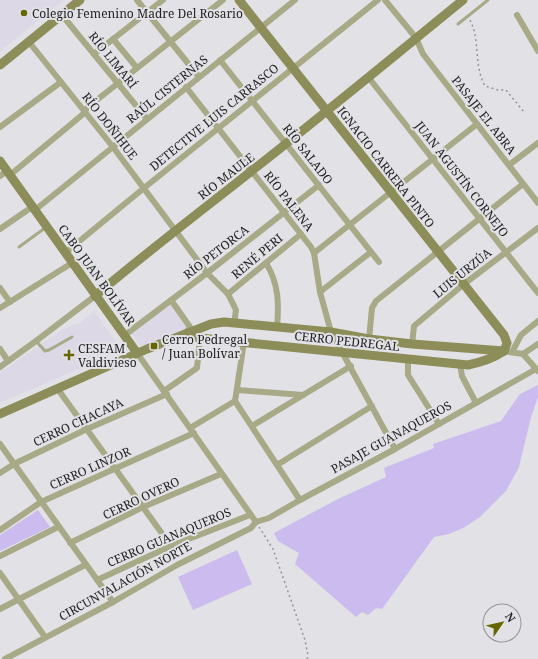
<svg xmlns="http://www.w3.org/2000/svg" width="538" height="659" font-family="'Noto Serif',serif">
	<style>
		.built { fill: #dcd8e5 }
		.green { fill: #cbbbee }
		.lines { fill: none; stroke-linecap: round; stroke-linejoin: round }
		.path { stroke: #969599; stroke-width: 1.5; stroke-dasharray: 2 3; stroke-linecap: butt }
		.lane { stroke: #a8a986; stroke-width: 3 }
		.street { stroke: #a8a986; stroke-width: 6 }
		.secondary { stroke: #8c8d58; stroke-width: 9 }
		.poi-dot { fill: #660; stroke: #e2e1e6; stroke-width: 1.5 }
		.labels { text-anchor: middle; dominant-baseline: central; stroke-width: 4; stroke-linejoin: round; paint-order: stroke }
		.poi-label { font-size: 12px; fill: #242426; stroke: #e2e1e6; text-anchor: start }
		.street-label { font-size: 12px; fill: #242426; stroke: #e2e1e6 }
	</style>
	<rect width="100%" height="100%" fill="#e2e1e6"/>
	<g class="built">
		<path d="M0,0H64L0,51Z"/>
		<path d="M171,304L188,327L185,331L140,346L132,334Z"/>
		<path d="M94,311L122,350L0,403V373L63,329L80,323Z"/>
	</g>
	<g class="green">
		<path d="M538,385V397L531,417L519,467L506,491L480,517L463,528L449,534L434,537L382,609L376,608L368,615L362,612L356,617L295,564L299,553L278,541L274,533L338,499L386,477L384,468L434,448L433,444L501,421L520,394Z"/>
		<path d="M38,510L50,527L0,551V535Z"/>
		<path d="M237,550L252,584L193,610L178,577Z"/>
	</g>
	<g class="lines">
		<g class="path">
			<path d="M470,20C481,42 473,64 485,86L498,90H506L524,112"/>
			<path d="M259,527L273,549L305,640L308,655L307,659"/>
		</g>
		<g class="lane">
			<path d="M458,24L488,0"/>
			<path d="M19,247L45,228"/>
			<path d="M36,341L45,351L49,350L72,337"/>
		</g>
		<g class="street">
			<path d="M137,0L199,77"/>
			<path d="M385,0L416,38L423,54L538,203"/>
			<path d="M62,15L147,119"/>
			<path d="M517,15L538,51"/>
			<path d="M113,39L137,68"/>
			<path d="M29,42L113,147L207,273L228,294L236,310L234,324"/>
			<path d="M94,54L163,0"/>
			<path d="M220,60L379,262"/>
			<path d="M369,78L538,293"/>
			<path d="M186,87L311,247L314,253L320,292L331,332L395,449"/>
			<path d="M0,127L61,82"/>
			<path d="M509,165L538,143"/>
			<path d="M10,175L82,115L88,107L223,0"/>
			<path d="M0,176L7,171"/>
			<path d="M35,210L295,0"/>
			<path d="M0,229L32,207"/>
			<path d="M65,253L144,188L378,0"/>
			<path d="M314,253L477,124"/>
			<path d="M266,263C279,284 279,304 277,328"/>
			<path d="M0,288L10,302"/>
			<path d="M320,292L371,252"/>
			<path d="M228,294L301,234"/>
			<path d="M171,300L190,327L186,333"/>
			<path d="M0,308L72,263"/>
			<path d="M125,335L207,273L319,185"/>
			<path d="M369,339L372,308L376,301L523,184"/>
			<path d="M244,342L235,401L300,500"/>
			<path d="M412,344L414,326L464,284L538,228"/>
			<path d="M0,349L8,361"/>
			<path d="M509,352L523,354L538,344"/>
			<path d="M512,352L521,335L538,321"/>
			<path d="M137,353L256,522"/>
			<path d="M523,354L538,371"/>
			<path d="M408,359V375L439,424"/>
			<path d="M460,364L462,376L476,403"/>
			<path d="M0,367L36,341L95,296"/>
			<path d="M57,388L171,546"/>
			<path d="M238,390L303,395"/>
			<path d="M164,391L197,368L200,338"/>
			<path d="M252,426L351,366"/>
			<path d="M190,428L235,401"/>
			<path d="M0,444L113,602"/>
			<path d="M277,465L372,406"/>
			<path d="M0,473L14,464L87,429L167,394"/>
			<path d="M256,522L269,518L300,500L395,449L536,369"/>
			<path d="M0,530L41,502L194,433"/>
			<path d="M70,543L143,507L221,474"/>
			<path d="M0,556L58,527"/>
			<path d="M0,573L45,637"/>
			<path d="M97,580L171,546L250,515"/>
			<path d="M0,609L85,565"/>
			<path d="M5,659L113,602L177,565L251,528L256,522"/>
		</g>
		<g class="secondary">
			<path d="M239,0L504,335L507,343L504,351"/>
			<path d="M0,65L80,0"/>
			<path d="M0,161L137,353"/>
			<path d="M95,296C147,252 201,211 254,169C324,114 393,57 463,0"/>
			<path d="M185,335L200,338L468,365C482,362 492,359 504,351"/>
			<path d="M0,414L147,349L211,324L224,322L331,332L369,339L412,344L504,351"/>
		</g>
	</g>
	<g class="poi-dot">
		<circle cx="24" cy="13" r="4"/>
		<rect x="150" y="342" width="8" height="8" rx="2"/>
		<path d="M67 349h4v4h4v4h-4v4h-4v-4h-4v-4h4z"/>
	</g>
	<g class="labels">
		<g class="poi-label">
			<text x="32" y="13">Colegio Femenino Madre Del Rosario</text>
			<text x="162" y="339">Cerro Pedregal<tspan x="162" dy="14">/ Juan Bolívar</tspan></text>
			<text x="78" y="348">CESFAM<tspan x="78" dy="14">Valdivieso</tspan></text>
		</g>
		<g class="street-label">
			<text transform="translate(113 60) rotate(51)">RÍO LIMARÍ</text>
			<text transform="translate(167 89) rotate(-39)">RAÚL CISTERNAS</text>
			<text transform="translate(484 115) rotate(52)">PASAJE EL ABRA</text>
			<text transform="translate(214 117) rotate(-39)">DETECTIVE LUIS CARRASCO</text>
			<text transform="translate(110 126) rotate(52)">RÍO DOÑIHUE</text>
			<text transform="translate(308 154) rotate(52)">RÍO SALADO</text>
			<text transform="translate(386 167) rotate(52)">IGNACIO CARRERA PINTO</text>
			<text transform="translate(226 176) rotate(-38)">RÍO MAULE</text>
			<text transform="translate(462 179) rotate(52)">JUAN AGUSTÍN CORNEJO</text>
			<text transform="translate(289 201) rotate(52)">RÍO PALENA</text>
			<text transform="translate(216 252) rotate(-38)">RÍO PETORCA</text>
			<text transform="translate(257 256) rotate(-40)">RENÉ PERI</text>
			<text transform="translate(462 273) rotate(-39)">LUIS URZÚA</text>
			<text transform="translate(97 275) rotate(54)">CABO JUAN BOLÍVAR</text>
			<text transform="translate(347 341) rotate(6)">CERRO PEDREGAL</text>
			<text transform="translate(78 422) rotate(-25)">CERRO CHACAYA</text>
			<text transform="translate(391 437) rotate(-29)">PASAJE GUANAQUEROS</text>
			<text transform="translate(90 468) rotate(-24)">CERRO LINZOR</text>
			<text transform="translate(141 498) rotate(-25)">CERRO OVERO</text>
			<text transform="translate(169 537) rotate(-23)">CERRO GUANAQUEROS</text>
			<text transform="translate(125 581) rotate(-29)">CIRCUNVALACIÓN NORTE</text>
		</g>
	</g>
	<g transform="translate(502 623) rotate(56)"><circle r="19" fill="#e2e1e6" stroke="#969599"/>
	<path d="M0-3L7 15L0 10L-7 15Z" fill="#666600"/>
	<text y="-6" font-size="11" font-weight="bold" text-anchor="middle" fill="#242426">N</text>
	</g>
</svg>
